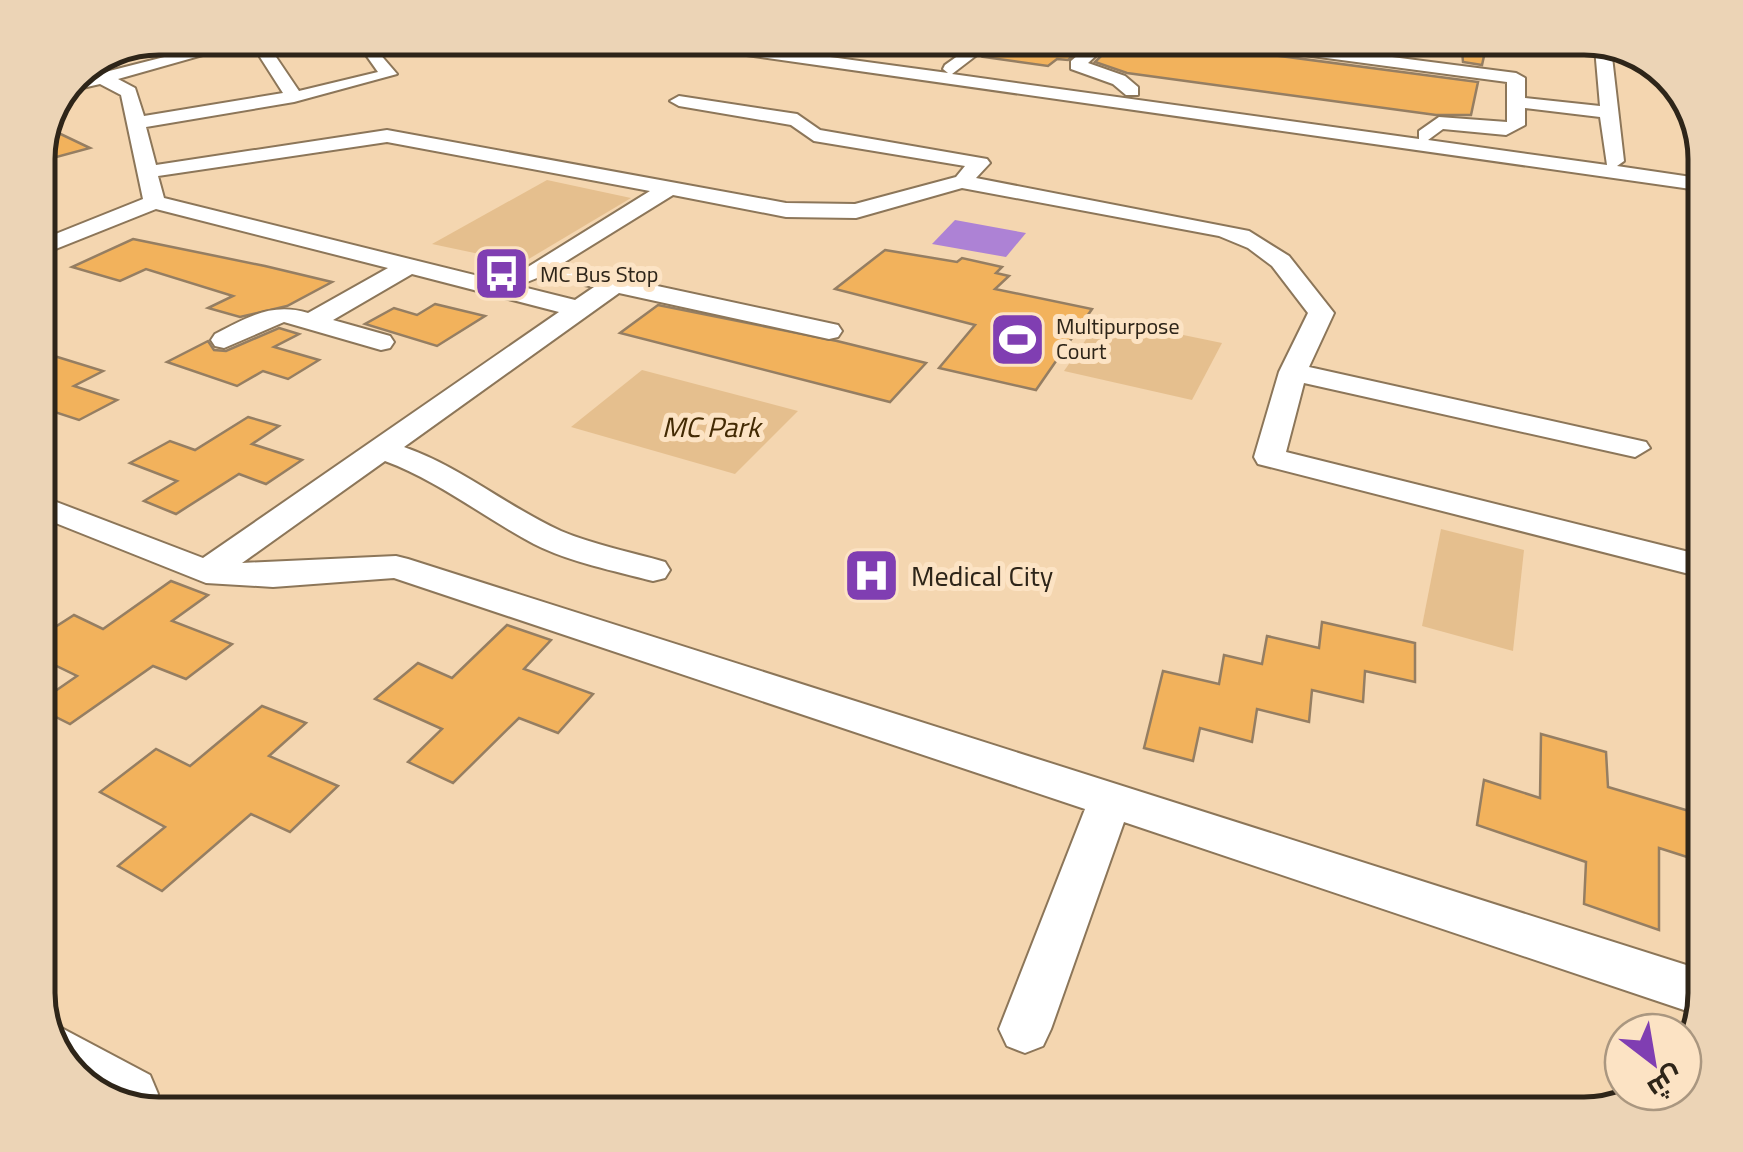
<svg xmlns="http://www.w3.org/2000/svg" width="1743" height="1152" font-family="Georgia,Cairo,serif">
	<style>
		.built { fill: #f4d6b0 }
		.green { fill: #e5bf8e }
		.water { fill: #ad82d5 }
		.building { fill: #f2b25c; stroke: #957e62; stroke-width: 2.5 }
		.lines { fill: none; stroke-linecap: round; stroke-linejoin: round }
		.minor-casing { stroke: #8c7659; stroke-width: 4 }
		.minor { fill: #fff; fill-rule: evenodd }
		.path-bridge { stroke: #b29f87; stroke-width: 2.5; stroke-dasharray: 4 2.5; stroke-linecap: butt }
		.labels { text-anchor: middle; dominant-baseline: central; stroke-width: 10; stroke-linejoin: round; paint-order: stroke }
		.far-poi-label { font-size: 22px; fill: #2e2519; stroke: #fce3c4; text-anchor: start }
		.park-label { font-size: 28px; font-style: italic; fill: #432a03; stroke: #fce3c4 }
		.poi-label { font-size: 28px; fill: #2e2519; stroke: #fce3c4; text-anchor: start }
		.rim { fill: none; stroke: #2e2519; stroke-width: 5 }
	</style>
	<rect width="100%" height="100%" fill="#fce3c4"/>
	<path class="built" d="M175,38H1584L1652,58L1693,105L1705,159V993L1685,1061L1683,1032H1623V1092H1649L1638,1102L1584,1114H189L49,1037L38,1000V152L74,73Z"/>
	<g class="green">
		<path d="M547,180L631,198L522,263L432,244Z"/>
		<path d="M1101,318L1222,343L1192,400L1064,371Z"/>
		<path d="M642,370L798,411L735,474L571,427Z"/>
		<path d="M1441,529L1524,550L1513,651L1422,626Z"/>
	</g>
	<path class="water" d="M955,220L1026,233L1006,257L932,244Z"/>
	<g class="building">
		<path d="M1119,38L1212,47L1478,82L1471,115H1436L1127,73L1095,62Z"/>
		<path d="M1461,38H1488L1482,65L1463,62Z"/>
		<path d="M1010,39V38H1093L1068,60L1057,59L1048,66L984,57Z"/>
		<path d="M48,128L90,148L38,162Z"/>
		<path d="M133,239L265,266L332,282L287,306L240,317L208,308L233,296L146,269L120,281L72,267Z"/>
		<path d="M885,250L957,262L962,258L1002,267L996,273L1009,276L995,289L1092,309L1036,390L939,368L975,325L835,289Z"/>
		<path d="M435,304L485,316L437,346L365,324L394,308L417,315Z"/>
		<path d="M658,305L837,341L926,363L890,402L620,333Z"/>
		<path d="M279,328L299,334L274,347L319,360L288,379L263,371L237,386L167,362L208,341L214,350L226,351Z"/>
		<path d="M38,351L103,371L74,386L117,400L79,420L55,412L38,421Z"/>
		<path d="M248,417L279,426L252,444L302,460L266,484L239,474L176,514L144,501L177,481L130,463L170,441L195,450Z"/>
		<path d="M171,581L208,595L172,621L232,644L186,679L153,666L70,724L38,708V703L77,676L38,657V638L74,615L103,629Z"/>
		<path d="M1322,622L1415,643V682L1365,671L1363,702L1312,690L1309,722L1257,709L1252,742L1200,728L1193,761L1144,748L1163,671L1219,684L1224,655L1262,664L1267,636L1319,648Z"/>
		<path d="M507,625L551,640L524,669L593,694L558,733L519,718L453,783L408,762L442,729L375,699L418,663L452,678Z"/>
		<path d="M262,706L306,723L269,756L338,786L290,832L251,814L162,891L118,866L165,827L100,792L156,749L190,766Z"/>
		<path d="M1541,734L1606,752L1608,787L1706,816V863L1659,848V930L1584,904L1586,862L1477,825L1484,780L1540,798Z"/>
	</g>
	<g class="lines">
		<defs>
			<g id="minor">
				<path d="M239,38H263L118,79L135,88L144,116L283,93L260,57L268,52L274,54L299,91L378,72L354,38H366L397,74L294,102L146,127L156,165L387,130L786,203L855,204L956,177L965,166L814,141L791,125L679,106L670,101L679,96L797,114L820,130L987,159L990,163L976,178L1249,231L1289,256L1334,313L1309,367L1646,442L1650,448L1635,457L1304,383L1286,452L1705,556V578L1258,464L1254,457L1279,372L1308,313L1272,266L1248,248L1219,236L962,188L856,218L786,217L673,195L560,265L838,325L842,331L838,337L829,339L619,293L404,447C461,467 506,506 561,531C594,545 631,552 665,562L670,570L665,578L653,581C615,571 569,562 534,544C483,517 439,481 385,461L242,563L396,556L408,559L1705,971V993L1699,1015L1124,822L1051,1029L1043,1046L1025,1053L1007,1046L999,1029L1085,809L394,578L273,587L206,583L38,516V495L203,558L559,312L412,274L333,320L390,336L394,342L390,348L381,350L284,322L224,348L215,346L211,340L215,334C247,318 271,302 308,313L388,268L156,209L38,256V241L143,199L121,95L100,84L65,92L70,81ZM387,142L650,191L515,275L527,282L542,276L594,287L575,300L164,198L158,176Z"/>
				<path d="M653,38H691L948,73L943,69L945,65L983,38H999L952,74L1419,139V131L1439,117L1507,122V82L1213,43L1205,38H1245L1516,73L1525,78V98L1600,106L1595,48L1603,43L1611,48L1624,161L1617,166L1705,179V191L661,43ZM1525,108L1600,117L1607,165L1428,140L1443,129L1506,135L1525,125Z"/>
				<path d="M1098,38H1115L1088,63L1125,76L1138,87V95H1126L1113,84L1071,69V61Z"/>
				<path d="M52,1023L150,1075L158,1094L150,1112C96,1095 63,1084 45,1026Z"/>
			</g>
		</defs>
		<use href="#minor" class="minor-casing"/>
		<use href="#minor" class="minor"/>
		<path class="path-bridge" d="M1267,53L1279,38"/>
	</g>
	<defs>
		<symbol id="bus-square" viewBox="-11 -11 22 22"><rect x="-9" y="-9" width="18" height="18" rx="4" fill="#803eb2" stroke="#fce3c4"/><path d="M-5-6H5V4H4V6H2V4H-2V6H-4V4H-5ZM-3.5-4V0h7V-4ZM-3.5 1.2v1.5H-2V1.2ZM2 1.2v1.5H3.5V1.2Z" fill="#fff"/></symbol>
		<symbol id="stadium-square" viewBox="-11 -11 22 22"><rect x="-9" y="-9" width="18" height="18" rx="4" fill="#803eb2" stroke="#fce3c4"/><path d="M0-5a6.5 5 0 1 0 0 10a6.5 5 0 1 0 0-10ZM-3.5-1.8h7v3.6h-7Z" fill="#fff"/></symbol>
		<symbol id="hospital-square" viewBox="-11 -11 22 22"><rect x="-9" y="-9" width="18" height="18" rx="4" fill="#803eb2" stroke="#fce3c4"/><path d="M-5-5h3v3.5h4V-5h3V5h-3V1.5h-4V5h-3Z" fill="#fff"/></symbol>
	</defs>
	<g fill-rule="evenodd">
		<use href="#bus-square" x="470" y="242" width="63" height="63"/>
		<use href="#stadium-square" x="986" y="308" width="63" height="63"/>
		<use href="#hospital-square" x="840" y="544" width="63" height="63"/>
	</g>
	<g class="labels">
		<g class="far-poi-label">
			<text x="540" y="274">MC Bus Stop</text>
			<text x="1056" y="326">Multipurpose<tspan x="1056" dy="25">Court</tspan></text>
		</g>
		<g class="park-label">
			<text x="711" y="427">MC Park</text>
		</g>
		<g class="poi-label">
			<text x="911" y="576">Medical City</text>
		</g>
	</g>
	<path d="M0 0H1743V1152H0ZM159 55H1584A104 104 0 0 1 1688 159V993A104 104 0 0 1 1584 1097H159A104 104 0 0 1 55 993V159A104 104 0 0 1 159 55Z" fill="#ecd4b6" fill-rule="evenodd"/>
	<path class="rim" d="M159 55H1584A104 104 0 0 1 1688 159V993A104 104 0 0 1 1584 1097H159A104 104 0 0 1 55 993V159A104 104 0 0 1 159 55Z"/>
	<g transform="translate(1653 1062) rotate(149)"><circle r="48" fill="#fce3c4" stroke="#aa9780" stroke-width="2.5"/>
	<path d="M0-8L18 38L0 25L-18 38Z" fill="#803eb2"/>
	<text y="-15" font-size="28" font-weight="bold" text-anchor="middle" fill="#2e2519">ش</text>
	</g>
</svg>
